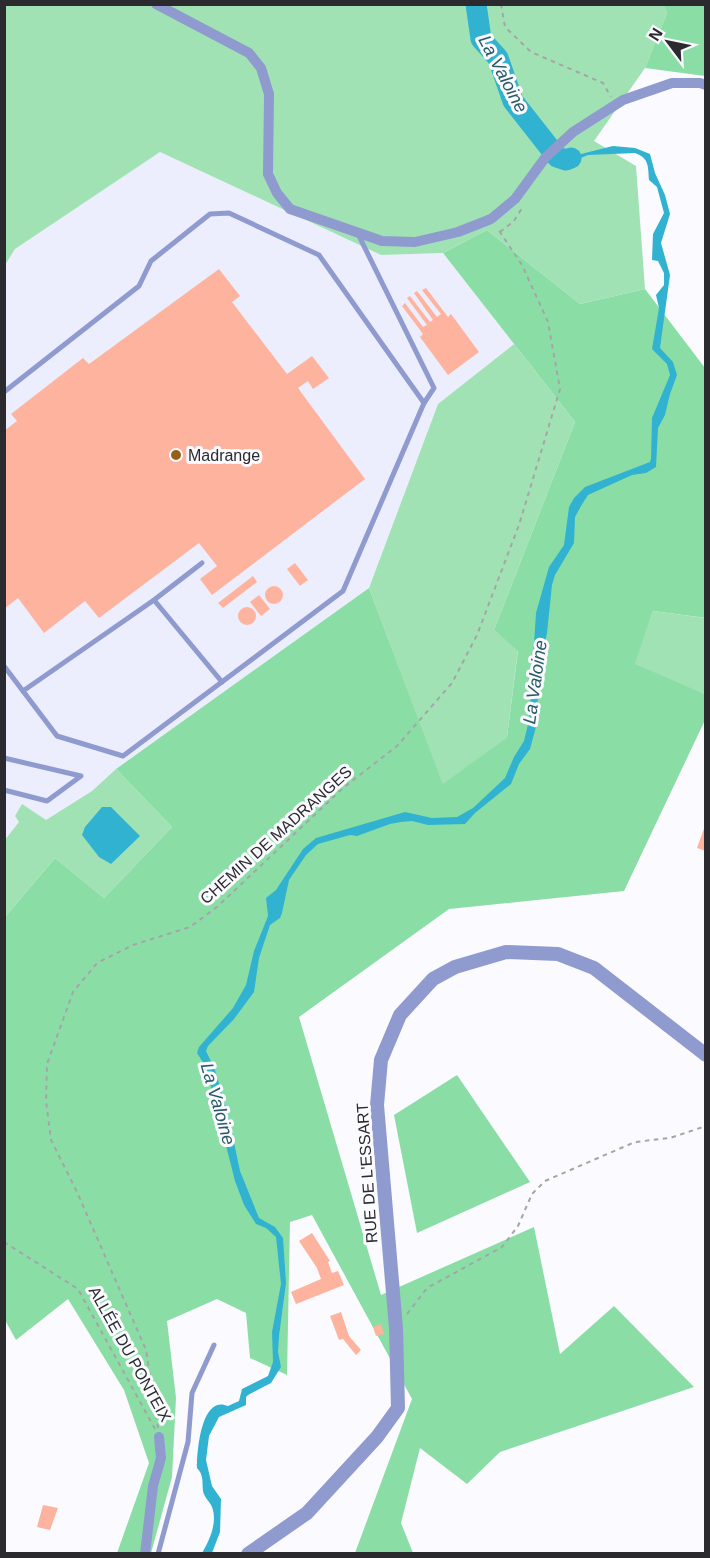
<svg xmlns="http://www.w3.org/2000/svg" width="710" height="1558" font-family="Helvetica,sans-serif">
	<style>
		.built { fill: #edeefd }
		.green { fill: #a1e2b5 }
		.forest { fill: #8adea5 }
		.water { fill: #31b2d1 }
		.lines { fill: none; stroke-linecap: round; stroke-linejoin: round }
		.river { stroke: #31b2d1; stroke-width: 21 }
		.building { fill: #feb39e }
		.path { stroke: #a5a5a9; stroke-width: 2; stroke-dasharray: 4.5 4.5; stroke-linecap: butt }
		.service { stroke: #8f9acf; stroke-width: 5 }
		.minor { stroke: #8f9acf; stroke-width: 10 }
		.tertiary { stroke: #8f9acf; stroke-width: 14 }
		.poi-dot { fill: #955f17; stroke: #fafaff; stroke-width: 2 }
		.labels { text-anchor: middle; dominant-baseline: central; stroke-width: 6; stroke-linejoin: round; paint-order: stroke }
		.poi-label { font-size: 16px; fill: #2b2b2f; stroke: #fafaff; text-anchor: start }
		.street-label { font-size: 16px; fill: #2b2b2f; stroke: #fafaff }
		.water-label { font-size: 18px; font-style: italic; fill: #285a68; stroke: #fafaff }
	</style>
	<rect width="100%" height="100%" fill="#fafaff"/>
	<path class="built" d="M160,152L381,255L443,253L514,344L438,404L369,588L116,769L92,791L46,820L19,822L5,841L4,265L15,249Z"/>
	<g class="green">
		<path d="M664,4L667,13L645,68L594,141L636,166L645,289L580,304L487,230L443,253L381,255L160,152L15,249L5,265V5Z"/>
		<path d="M514,344L575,422L494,630L518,650L507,737L443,785L369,588L438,404Z"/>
		<path d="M653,611L705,618V694L634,665Z"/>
		<path d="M116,769L172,827L104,898L55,858L5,917L4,841L19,822L15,816L22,804L46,820L92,791Z"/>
	</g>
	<g class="forest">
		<path d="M664,5H705V76L645,68L667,13Z"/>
		<path d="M487,230L580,304L645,289L705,368L706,618L653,611L635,664L705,694L706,718L624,891L449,909L299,1017L381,1295L534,1227L560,1354L614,1306L694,1387L500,1452L467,1484L420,1448L401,1523L413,1553H355L412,1399L312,1215L290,1222L287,1375L250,1358L246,1313L217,1299L167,1321L176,1398L172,1477L151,1553H117L149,1463L124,1390L68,1299L16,1340L5,1320V917L55,858L104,898L172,827L116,769L369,588L443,784L507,737L518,651L494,630L575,422L443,253Z"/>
		<path d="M457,1075L530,1182L417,1233L394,1115Z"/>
	</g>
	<g class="water">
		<path d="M475,5L481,39L484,46L498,58L513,101L545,142L543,150L510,100L507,86L497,61L480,43Z"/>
		<path d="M613,146L635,148L650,154L655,173L665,195L670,214L661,243L670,275L660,348L673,362L677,375L670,394L665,415L658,428L656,467L646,473L632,475L588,495L581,506L575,517L574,543L555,575L552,585L547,633L540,665L536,727L530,749L519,764L511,784L475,813L465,824L428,825L412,821L401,822L390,824L357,836L350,835L318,844L306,855L289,880L282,913L280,918L270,925L259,958L254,992L234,1019L208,1046L206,1051L215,1070L228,1114L240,1171L259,1218L275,1227L283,1238L286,1283L279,1336L278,1352L281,1367L271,1383L248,1395L246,1397V1405L219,1417L209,1436L206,1460L212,1486L221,1499L220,1532L212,1553H202C209,1541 218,1523 212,1507C210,1502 204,1497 203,1491C202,1482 204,1475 197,1468C197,1452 201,1394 228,1406L239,1401L242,1389L268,1376L273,1362L272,1332L281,1284L276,1237L266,1228L256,1224L244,1205L235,1181L206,1067L197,1053L199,1047L233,1008L246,985L254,951L268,916L266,898L276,890L303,849L316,838L405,812L432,818L457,817L473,808L505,778L514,757L524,741L529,720L536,613L549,567L564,545L569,507L574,498L585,487L650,462L651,459L652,418L670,375L667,364L652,349L659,308L656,295L664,285V273L658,261L652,260L653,234L664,213L657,187L649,180C648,166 649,158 635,153L588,155L566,164L555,159L560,154L569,157Z"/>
		<path d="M102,807H111L140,836L111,864L99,857L82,835L85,827Z"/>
	</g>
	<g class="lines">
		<path class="river" d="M476,4L481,39L498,58L513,101L557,157L566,160L571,158"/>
	</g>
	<g class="building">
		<path d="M219,269L240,296L232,302L287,374L312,356L329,378L313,389L308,381L298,388L365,479L212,595L200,579L217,566L199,543L99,618L85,601L44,633L18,598L4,609V431L17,421L11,414L83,358L89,364Z"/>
		<path d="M426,288L448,317L451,314L479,352L448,375L420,337L423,334L402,306L405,303L423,327L427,325L407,298L410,296L430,322L433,320L414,293L417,291L437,317L441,314L422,290Z"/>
		<path d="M295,563L308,580L300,586L287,569Z"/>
		<path d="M253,576L257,582L223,608L218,603Z"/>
		<circle cx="274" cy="595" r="9"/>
		<path d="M259,595L270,609L261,616L250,602Z"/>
		<circle cx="247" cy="616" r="9"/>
		<path d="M706,823V851L697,848Z"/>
		<path d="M312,1233L330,1261L328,1262L332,1273L338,1271L344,1285L296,1304L291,1292L321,1279L317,1268L299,1241Z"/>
		<path d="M341,1312L349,1336L361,1350L356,1355L343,1339L339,1340L330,1316Z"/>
		<path d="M381,1324L384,1334L376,1336L373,1327Z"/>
		<path d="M43,1505L58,1508L50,1530L37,1527Z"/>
	</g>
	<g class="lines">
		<g class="path">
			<path d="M501,4L505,27L531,52L603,83L611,97"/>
			<path d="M500,232L514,221L522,208"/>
			<path d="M4,1242L78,1289L155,1429"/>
			<path d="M407,1314L427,1288L502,1247L518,1226L532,1194L545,1181L635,1142L670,1138L706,1126"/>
			<path d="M158,1428L146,1350L77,1192L51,1140L46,1101L47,1064L73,992L97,963L133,945L190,927L217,907L343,788L397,746L452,683L477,635L519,525L560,389L548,322L522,265L498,229"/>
		</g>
		<g class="service">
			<path d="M358,234L434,388L424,403"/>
			<path d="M4,392L139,286L151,261L210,214L229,213L319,255L424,403L343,591L123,756L57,736L4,666"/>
			<path d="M154,600L202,563"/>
			<path d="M23,691L154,600L222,682"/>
			<path d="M4,758L81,776L47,801L4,790"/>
			<path d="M158,1554L188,1442L192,1393L214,1345"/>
		</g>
		<g class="minor">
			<path d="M156,4L249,53L261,68L269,94L268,174L277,193L290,209L382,241L415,242L458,232L491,219L515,199L545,158L573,132L623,100L672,83H700L706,85"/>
			<path d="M145,1554L153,1486L161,1458L159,1437"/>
		</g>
		<path class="tertiary" d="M248,1554L307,1513L377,1437L398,1408L396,1328L377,1105L381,1060L400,1015L433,979L455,967L506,952L558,954L594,968L706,1055"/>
	</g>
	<circle class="poi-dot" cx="176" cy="455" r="6"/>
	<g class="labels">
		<g class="poi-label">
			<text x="188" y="455">Madrange</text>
		</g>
		<g class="street-label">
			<text transform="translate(276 835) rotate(-42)">CHEMIN DE MADRANGES</text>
			<text transform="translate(367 1173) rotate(-94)">RUE DE L'ESSART</text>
			<text transform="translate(130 1354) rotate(61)">ALLÉE DU PONTEIX</text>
		</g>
		<g class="water-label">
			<text transform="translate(503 74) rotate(62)">La Valoine</text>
			<text transform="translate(535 682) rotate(-82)">La Valoine</text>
			<text transform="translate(218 1104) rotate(74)">La Valoine</text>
		</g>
	</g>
	<rect width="710" height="1558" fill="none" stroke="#2b2b2f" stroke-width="12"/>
	<g transform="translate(668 42) rotate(302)" stroke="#fafaff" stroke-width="4.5" paint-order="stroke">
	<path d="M0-4.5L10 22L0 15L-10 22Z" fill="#2b2b2f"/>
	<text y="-9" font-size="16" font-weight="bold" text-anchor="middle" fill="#2b2b2f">N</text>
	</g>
</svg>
